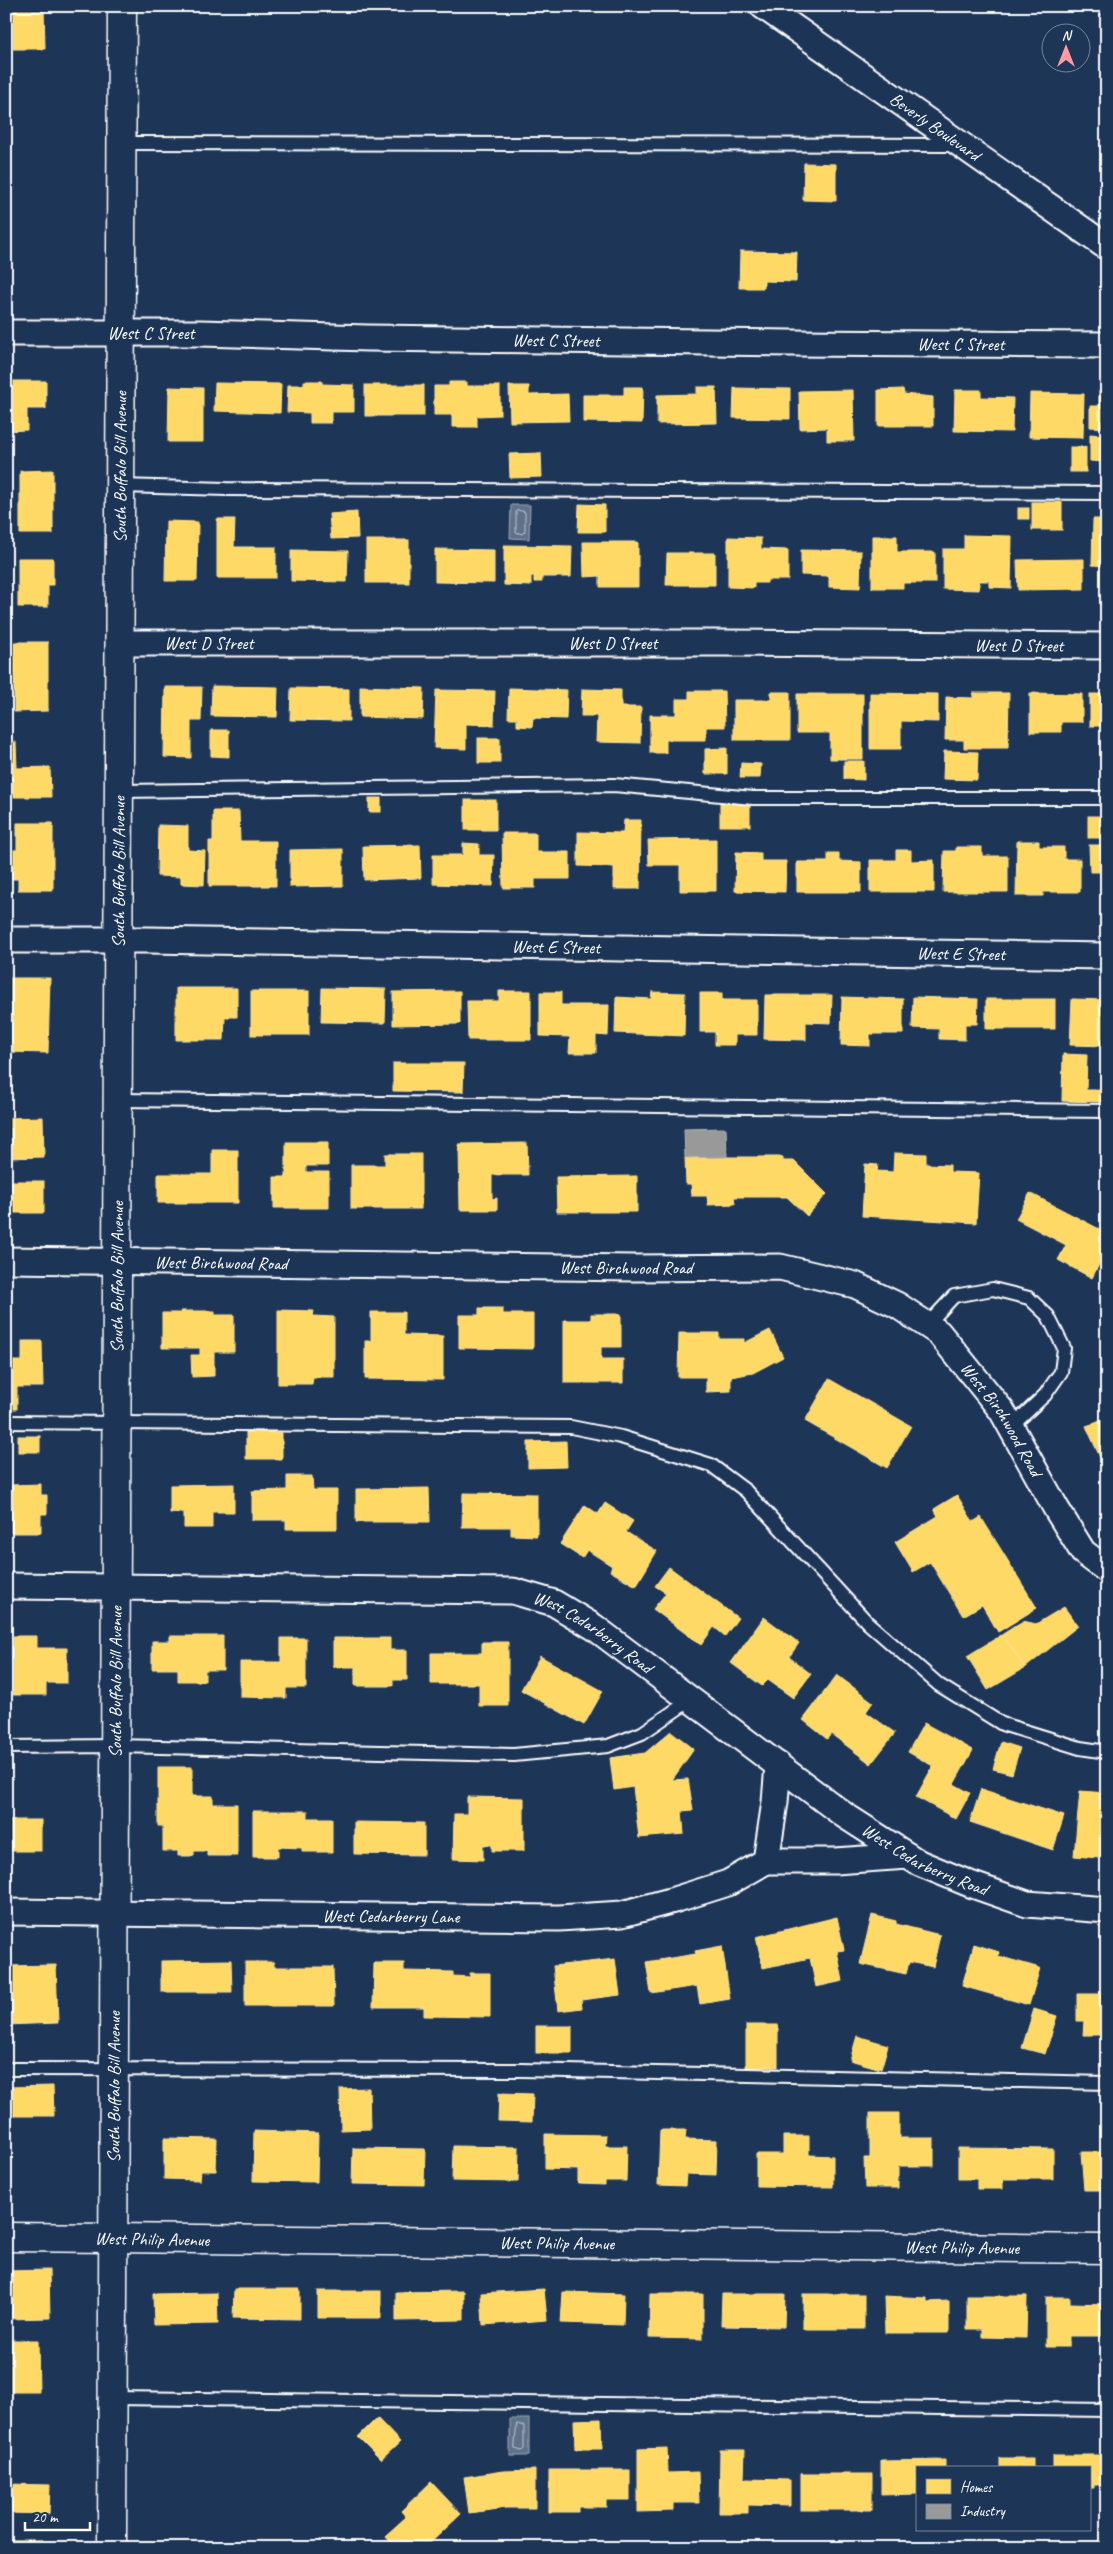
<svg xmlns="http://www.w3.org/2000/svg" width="1113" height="2554" font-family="Caveat,sans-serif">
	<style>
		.water { fill: #617289; stroke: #a0aab8 }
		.homes { fill: #ffd966; stroke: #ffe494 }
		.industry { fill: #999; stroke: #b8b8b8 }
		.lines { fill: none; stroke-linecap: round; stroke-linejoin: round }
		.shore { stroke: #c0c7d0; stroke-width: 1 }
		.service-casing { stroke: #fff; stroke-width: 16 }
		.minor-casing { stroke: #fff; stroke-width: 29 }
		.tertiary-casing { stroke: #fff; stroke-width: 31 }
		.secondary-casing { stroke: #fff; stroke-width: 31 }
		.service { stroke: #1d3557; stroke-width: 12 }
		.minor { stroke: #1d3557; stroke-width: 25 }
		.tertiary { stroke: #1d3557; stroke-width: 28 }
		.secondary { stroke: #1d3557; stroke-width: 28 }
		.labels { text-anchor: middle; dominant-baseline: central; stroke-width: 5; stroke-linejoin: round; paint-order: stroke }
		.street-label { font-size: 18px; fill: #fff; stroke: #1d3557 }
	</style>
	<rect width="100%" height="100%" fill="#1d3557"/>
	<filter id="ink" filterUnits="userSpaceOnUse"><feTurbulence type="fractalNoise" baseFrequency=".02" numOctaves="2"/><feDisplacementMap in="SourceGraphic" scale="10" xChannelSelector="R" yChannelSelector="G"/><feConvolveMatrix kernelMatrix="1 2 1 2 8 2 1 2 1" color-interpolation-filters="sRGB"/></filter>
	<g filter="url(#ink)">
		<g class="water">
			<path d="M511,505H530L529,539L510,538Z"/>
			<rect x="510" y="2419" width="19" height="37"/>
		</g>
		<g class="homes">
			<path d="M13,6H44L45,49H13Z"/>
			<path d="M804,163L836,164V201L803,200Z"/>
			<path d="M740,251L797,252L796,282L764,281V288H739Z"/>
			<path d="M6,381H46V409H27V430L6,431Z"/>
			<path d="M304,381H322V384L354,385V412H331V423H310V413L287,412L288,385H304Z"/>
			<path d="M449,382H467V386H500V415L477,416V427H452V415H434V386H449Z"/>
			<path d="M215,383L281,384L280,413L214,411Z"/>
			<rect x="365" y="385" width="59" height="31"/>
			<path d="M509,386H529V395L568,394L569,421L510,422Z"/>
			<path d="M169,387L203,388V442H168Z"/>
			<path d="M624,387H643L642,423L583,422V395H624Z"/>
			<path d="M697,387H716L717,423L657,424V395L697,394Z"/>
			<path d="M734,388L790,389V419L733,418Z"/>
			<path d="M903,389L904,394L933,397V426H878V390Z"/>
			<path d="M853,390L854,441H827V428L800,429L799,391Z"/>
			<path d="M955,390H981V397L1013,398L1012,432L954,431Z"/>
			<path d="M1099,391H1107V428L1090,427V406H1099Z"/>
			<path d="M1030,393L1084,394L1083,438L1029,437Z"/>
			<path d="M1090,434L1102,435V462L1090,461Z"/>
			<rect x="1070" y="447" width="16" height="25"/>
			<path d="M541,453L542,477L510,478L509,454Z"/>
			<path d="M53,470V534H20V471Z"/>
			<rect x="1032" y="502" width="30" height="28"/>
			<path d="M579,504L605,505V532H578Z"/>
			<rect x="1018" y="508" width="11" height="11"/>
			<path d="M357,512L358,538L331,539L329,514Z"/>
			<path d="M217,519H235L234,547H276V578H217Z"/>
			<path d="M1093,519H1107V566L1092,565Z"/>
			<path d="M166,521L198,522L197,581H165Z"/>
			<path d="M964,535L1012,536L1011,588L989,587V581H979V590L943,589V549H964Z"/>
			<path d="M872,536H897V552H935V583H903V588H872Z"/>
			<path d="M728,537L761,538V549L788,550V580H767V583H754V588L728,587Z"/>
			<rect x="366" y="540" width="43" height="43"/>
			<path d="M583,542H638V587H600V576L584,577Z"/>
			<path d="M504,545L572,546L571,577H542V582H534V576H531V586L504,585Z"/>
			<path d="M435,549L494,550V583L435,582Z"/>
			<path d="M291,550L348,551L347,582L291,581Z"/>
			<path d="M801,550L861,551L860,588L829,587V576L801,575Z"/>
			<path d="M667,553H715V585H666Z"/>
			<path d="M18,558H53V585H48V607H18Z"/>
			<path d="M1084,559V589L1018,590L1017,560Z"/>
			<path d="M14,642H48V711L14,712Z"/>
			<path d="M212,686L278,687L277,717L211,716Z"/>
			<path d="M360,686L424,688L423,719L360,717Z"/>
			<path d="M165,687H202L201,721H191V758L164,757Z"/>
			<path d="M291,688L349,689V721L290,720Z"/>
			<path d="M509,688L567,690L566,719L533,718L532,727L517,726V718H508Z"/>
			<path d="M582,689L621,690V707H641L640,743L596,742L597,716H581Z"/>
			<path d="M436,690L495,691L494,725L466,724V749L434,748Z"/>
			<path d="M689,691H724L725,727H706V740H666V753H650V715H676V699H689Z"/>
			<path d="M771,692H790V740H734V700H771Z"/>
			<path d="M870,693L938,694V722L901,721V749H870Z"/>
			<path d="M973,693H1009L1008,748H964V740H945L946,697L973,698Z"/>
			<path d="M1030,693L1082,694V722H1061V732H1030Z"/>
			<path d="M797,694H863V759H830V733H797Z"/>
			<rect x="1090" y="694" width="17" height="32"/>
			<path d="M211,730H229V757L211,756Z"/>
			<rect x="478" y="738" width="22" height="25"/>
			<path d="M6,742H16L17,768L50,767L51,797H6Z"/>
			<path d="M727,748V774H705V749Z"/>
			<path d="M944,751L978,752L977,780L943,779Z"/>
			<path d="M844,761H864V780L844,779Z"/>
			<path d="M741,763L761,764L760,778H740Z"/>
			<rect x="369" y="798" width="12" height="14"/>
			<rect x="465" y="800" width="31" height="30"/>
			<rect x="720" y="801" width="30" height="25"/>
			<path d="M213,811H239L240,841H276V886H209V841H213Z"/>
			<rect x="1088" y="816" width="19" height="22"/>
			<path d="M624,820H641L640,889H614V867L578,866V832L623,833Z"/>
			<path d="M17,823H53V890H18V879H6V850H17Z"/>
			<path d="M158,825L188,826V850L205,851L204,885L181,884V877L157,876Z"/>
			<path d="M502,833H536V852H570V879H535V888H503Z"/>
			<path d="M716,839V891H680V865H649L648,840Z"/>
			<path d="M1017,841H1039V847H1064V859H1080V892H1043V896H1016Z"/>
			<path d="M463,843L479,844V855H494L493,886L433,884V855H463Z"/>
			<path d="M420,845L421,878L364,880L363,846Z"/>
			<path d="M1089,845H1107V872H1090Z"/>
			<path d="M956,847H982V856H1008V892H943L944,851H956Z"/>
			<path d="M343,849V886L290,887V850Z"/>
			<path d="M896,850H911V861L934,860V892H870V860H896Z"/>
			<path d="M736,852L761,853V861H786L785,892L735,891Z"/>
			<path d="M828,853H839V861L861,862V892H797V862H828Z"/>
			<path d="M6,964H9V978H50L48,1053L6,1052Z"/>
			<path d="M176,988H237V1017H225L224,1040H176Z"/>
			<path d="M322,988L386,989L385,1023L321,1022Z"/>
			<rect x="251" y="991" width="58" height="44"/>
			<path d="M460,991V1024L393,1025V992Z"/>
			<path d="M499,991H531V1040H468L467,1001H499Z"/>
			<path d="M540,992H561V1005H609L608,1036L596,1035V1053H569L570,1037L540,1036Z"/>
			<path d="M652,992L685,993L684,1036L615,1033L616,997L651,999Z"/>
			<path d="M700,993H722V1000H757V1035H735V1045H715V1032H700Z"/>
			<path d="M765,995H832L831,1023L806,1022V1040L764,1039Z"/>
			<path d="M842,997L903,999V1034H870V1046L841,1045Z"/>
			<path d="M913,997L978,999L977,1024H965V1040L939,1039V1029L912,1028Z"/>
			<rect x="986" y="999" width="69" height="30"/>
			<path d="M1072,999L1107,1000L1106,1046L1070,1045Z"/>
			<path d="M1063,1054L1087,1055L1086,1090H1103V1102L1062,1101Z"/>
			<path d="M393,1063H464L463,1092L393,1091Z"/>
			<path d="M43,1117L44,1157L6,1158V1118Z"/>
			<path d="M286,1142H328V1166H306V1172H329V1208H274V1177H286Z"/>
			<path d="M527,1143L528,1175H492V1199L497,1198V1210H460L459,1144Z"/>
			<path d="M212,1150H238V1203H158V1174H212Z"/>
			<path d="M894,1153L926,1154V1164L950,1165V1172L979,1173L976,1223L862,1216L865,1164L878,1165L877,1171L893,1172Z"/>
			<path d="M385,1154H421V1209H351V1165H385Z"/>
			<path d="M727,1157H783V1161H794L827,1194L807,1216L787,1197H734L735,1204L708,1205L707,1196H692L691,1184H686L685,1158Z"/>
			<path d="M637,1176V1212H557L556,1177Z"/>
			<rect x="6" y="1181" width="38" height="32"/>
			<path d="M1030,1193L1107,1233V1249L1092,1278L1058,1260L1066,1245L1016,1219Z"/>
			<path d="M479,1308H503V1314H533V1349L459,1348V1315H479Z"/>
			<path d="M278,1310L314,1311L313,1316L334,1317V1377H313L312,1384H278Z"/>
			<path d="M181,1311H215V1315H234V1352H214V1376L192,1377L191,1355H200V1348H162V1313H181Z"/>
			<path d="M371,1312H404V1335L443,1336V1380L365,1379V1341H371Z"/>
			<path d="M591,1314H621V1347H601V1359H623V1383H564V1320H591Z"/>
			<path d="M770,1330L783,1357L753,1373L731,1377V1391L706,1392V1377H678L679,1333H719V1339H744V1343Z"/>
			<path d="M6,1341H9V1361H22V1341H42L43,1387H17V1409H6Z"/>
			<path d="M829,1379L911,1426L887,1468L805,1421Z"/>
			<path d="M1107,1419V1473L1086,1426Z"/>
			<path d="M246,1432L282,1433V1459H246Z"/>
			<rect x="18" y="1436" width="22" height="16"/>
			<path d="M566,1441L567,1467L528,1468V1442Z"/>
			<path d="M287,1476H312L313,1490H337V1529H286V1520H252V1491L287,1490Z"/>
			<path d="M41,1484V1495H47V1514H41V1533H11L10,1485Z"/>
			<path d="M234,1484V1512H212V1528H184V1512L170,1513V1485Z"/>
			<path d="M429,1488L430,1522H356V1489Z"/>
			<path d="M463,1493L537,1494V1536L511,1535V1527H462Z"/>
			<path d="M957,1495L973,1522L981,1517L1037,1608L998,1632L982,1605L963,1616L930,1562L913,1572L895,1542L938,1516L934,1509Z"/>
			<path d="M605,1503L633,1521L626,1532L657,1551L636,1586L610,1571L612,1566L587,1550L582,1558L560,1544L585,1505L598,1514Z"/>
			<path d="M669,1567L738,1618L725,1636L714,1627L701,1645L653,1609L666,1593L655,1586Z"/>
			<path d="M1064,1607L1078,1626L1025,1668L1003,1634L1023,1621L1036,1624Z"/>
			<path d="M764,1617L799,1643L789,1657L811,1674L793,1698L768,1680L762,1686L731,1663Z"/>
			<path d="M1003,1634L1025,1668L988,1690L967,1656Z"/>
			<path d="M13,1636H37V1648H67V1683H46V1695H13Z"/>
			<path d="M170,1636H223V1670H205V1681H178V1669H152V1641H170Z"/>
			<path d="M281,1638H306V1688H286V1698L240,1697V1662H281Z"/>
			<path d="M333,1638H390V1650H407V1680H393V1686H355V1667H333Z"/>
			<path d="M482,1642H508V1706H479V1684H431V1653H482Z"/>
			<path d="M540,1656L603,1691L584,1725L521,1690Z"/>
			<path d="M837,1675L873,1702L866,1712L895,1733L871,1764L831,1734L827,1739L803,1720Z"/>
			<path d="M924,1723L973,1750L954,1784L970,1793L956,1819L916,1797L933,1766L908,1752Z"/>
			<path d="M671,1731L694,1749L672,1780L688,1779L693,1810L682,1811L684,1834L639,1838L633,1787L614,1790L610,1758L645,1753Z"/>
			<path d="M1001,1742L1020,1748L1012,1774L993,1769Z"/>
			<path d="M158,1767H192V1796H213V1804H237V1856H207V1851H194V1856H178V1851H163V1826H158Z"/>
			<path d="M981,1789L1064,1816L1053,1850L970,1822Z"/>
			<path d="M1080,1791L1107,1793V1851H1101L1100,1858L1074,1856Z"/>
			<path d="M467,1797L524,1798V1851H492V1845H483V1860L453,1859L454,1814H467Z"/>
			<path d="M253,1811H308V1818H332V1852H302V1848L278,1847V1857H253Z"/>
			<rect x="6" y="1820" width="35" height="31"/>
			<path d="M354,1822L424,1823V1855L354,1854Z"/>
			<path d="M872,1915L896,1921V1924L940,1935L933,1967L909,1962L906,1974L860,1964Z"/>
			<path d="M837,1917L844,1950L837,1951L843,1981L816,1987L810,1958L763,1968L756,1937Z"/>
			<path d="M974,1944L999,1952L998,1956L1040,1968L1029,2005L962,1986Z"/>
			<path d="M722,1946L730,1999L700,2004L697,1986L651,1993L646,1962L696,1954L695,1951Z"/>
			<path d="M615,1959L620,1995L581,2000L582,2008L558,2011L553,1966Z"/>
			<path d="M231,1960L232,1992H161V1961Z"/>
			<path d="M245,1962H274V1967H333L334,2006H245Z"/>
			<path d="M374,1963H404V1971L453,1972V1976L470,1977V1973H490V2017L424,2016V2007H373Z"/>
			<path d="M56,1965L58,2023L6,2025V1966Z"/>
			<path d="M1077,1994H1107V2035H1083L1084,2021H1077Z"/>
			<path d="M1034,2009L1057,2016L1045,2054L1022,2048Z"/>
			<rect x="746" y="2025" width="32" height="42"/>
			<rect x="536" y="2026" width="36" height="27"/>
			<path d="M857,2036L888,2045L881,2069L850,2060Z"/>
			<path d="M53,2086L54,2116H6V2087Z"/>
			<path d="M369,2088L370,2129L341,2130L340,2089Z"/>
			<path d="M499,2093L533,2094L532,2122L498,2121Z"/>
			<path d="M870,2113H899V2138H934V2166H898V2188H865L864,2158H870Z"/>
			<path d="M660,2130H686L685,2139L717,2140L716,2175L686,2174L685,2186L658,2185Z"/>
			<path d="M254,2131L318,2133L317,2182L253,2181Z"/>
			<path d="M545,2134L606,2135L605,2146H627L626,2181H605V2185L578,2184V2170L545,2169Z"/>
			<path d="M783,2136H809V2155L833,2156V2187L756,2186V2154H783Z"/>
			<path d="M164,2138L217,2139L216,2171H201L200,2180L164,2179Z"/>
			<path d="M453,2146L519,2147L518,2182L452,2181Z"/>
			<path d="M353,2148L425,2149L424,2185L352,2184Z"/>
			<path d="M958,2148L1053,2149V2179H1003V2189H977V2179H958Z"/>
			<path d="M1102,2148H1107V2190H1084L1081,2152H1102Z"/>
			<path d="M49,2270L50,2318L6,2319V2271Z"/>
			<path d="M234,2289H300V2319L233,2318Z"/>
			<path d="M544,2289L547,2320L483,2325L481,2293Z"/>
			<rect x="318" y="2291" width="63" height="27"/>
			<path d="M464,2291V2320L396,2321V2292Z"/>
			<path d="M563,2292L624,2294L623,2325L561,2323Z"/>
			<path d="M217,2293L218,2324L154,2325L153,2294Z"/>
			<path d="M650,2294H703V2339L649,2338Z"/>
			<path d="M722,2294H785L784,2327L721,2326Z"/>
			<rect x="803" y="2294" width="61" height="35"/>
			<path d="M884,2296L927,2298V2302L949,2301V2333H885Z"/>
			<path d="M967,2296H1027L1026,2338L982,2337V2329H967Z"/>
			<path d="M1046,2297H1070V2303L1107,2304V2336H1069V2347H1046Z"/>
			<path d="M6,2340H38L39,2392H6Z"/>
			<path d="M377,2418L400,2442L381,2460L358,2437Z"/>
			<path d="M601,2419L602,2449H575L574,2420Z"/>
			<path d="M667,2448L668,2473L698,2472L699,2503H673V2511L638,2512V2449Z"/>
			<path d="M720,2450H745L744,2479L790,2480V2506L748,2505V2513H719Z"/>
			<path d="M1053,2455H1107V2485H1094V2488H1089V2468H1053Z"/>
			<rect x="1000" y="2458" width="33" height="10"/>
			<path d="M945,2460V2468H917V2494L881,2495V2461Z"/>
			<path d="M535,2470V2508H506L469,2513L464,2477L504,2471Z"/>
			<path d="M549,2470H630V2500H606V2507H578V2512H549Z"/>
			<rect x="801" y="2474" width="71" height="36"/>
			<path d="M431,2482L461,2514L425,2548H396L385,2536L406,2517L401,2511Z"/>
			<path d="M6,2484L50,2485L49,2514L6,2513Z"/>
			<path d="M6,2540H42L43,2548H6Z"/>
		</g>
		<path class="industry" d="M726,1128L727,1157L685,1158L684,1129Z"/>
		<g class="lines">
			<g class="shore">
				<path d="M518,510L525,512V531L522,534L516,532V512Z"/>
				<path d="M517,2424L524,2426V2449L522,2451L515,2449Z"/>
			</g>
			<defs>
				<g id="service">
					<path d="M1102,6L1107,10"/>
					<path d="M122,143L955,145"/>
					<path d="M121,486L226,489L1107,493"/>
					<path d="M120,791L614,785L753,798H1107"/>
					<path d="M119,1100L1107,1111"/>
					<path d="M927,1325L954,1296L993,1289L1029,1298L1048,1316L1064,1348L1061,1372L1045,1395L1011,1427"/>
					<path d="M6,1422L571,1427L621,1437L711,1465L746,1491L868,1623L939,1685L1002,1724L1080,1748L1107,1752"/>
					<path d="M6,1747L116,1746L514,1755L608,1746L642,1733L692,1699"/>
					<path d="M6,2069L521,2070L1107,2083"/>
					<path d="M112,2398L1107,2410"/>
				</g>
				<g id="minor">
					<path id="s1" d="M763,6L1107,247"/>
					<path id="s2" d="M6,333H200L368,338L790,343L1107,345"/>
					<path id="s3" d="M121,643H722L1107,646"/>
					<path id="s4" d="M6,940H148L1107,956"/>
					<path id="s5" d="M6,1260L634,1268L780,1267L855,1285L897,1305L939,1333L1002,1411L1057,1510L1083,1552L1107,1570"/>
					<path id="s6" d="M6,1586L513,1591L554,1603L594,1627L844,1815L919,1863L970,1884L1027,1904L1107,1910"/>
					<path d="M766,1861H835L908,1856"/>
					<path id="s7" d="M6,1912L559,1918L622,1914L674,1900L728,1883L766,1861L775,1802L778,1765"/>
				</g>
				<path id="tertiary" d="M6,2237L113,2238"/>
				<g id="secondary">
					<path id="s8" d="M113,2238L1107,2249"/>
					<path id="s9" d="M112,2548L122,6"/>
				</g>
			</defs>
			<use href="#service" class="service-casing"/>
			<use href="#minor" class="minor-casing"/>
			<use href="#tertiary" class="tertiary-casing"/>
			<use href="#secondary" class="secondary-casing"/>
			<use href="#service" class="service"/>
			<use href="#minor" class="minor"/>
			<use href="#tertiary" class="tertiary"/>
			<use href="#secondary" class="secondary"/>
		</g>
	</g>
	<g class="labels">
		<g class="street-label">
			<text stroke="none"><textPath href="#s1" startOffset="210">Beverly Boulevard</textPath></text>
			<text stroke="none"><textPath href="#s2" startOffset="145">West C Street</textPath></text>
			<text stroke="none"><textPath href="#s2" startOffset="550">West C Street</textPath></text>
			<text stroke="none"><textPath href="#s2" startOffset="955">West C Street</textPath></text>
			<text stroke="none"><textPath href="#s9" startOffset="2081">South Buffalo Bill Avenue</textPath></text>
			<text stroke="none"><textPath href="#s3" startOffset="88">West D Street</textPath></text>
			<text stroke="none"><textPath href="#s3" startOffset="492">West D Street</textPath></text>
			<text stroke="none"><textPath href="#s3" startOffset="898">West D Street</textPath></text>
			<text stroke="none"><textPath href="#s9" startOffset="1676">South Buffalo Bill Avenue</textPath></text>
			<text stroke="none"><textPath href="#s4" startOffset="550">West E Street</textPath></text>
			<text stroke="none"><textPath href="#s4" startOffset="955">West E Street</textPath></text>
			<text stroke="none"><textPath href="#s5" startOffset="215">West Birchwood Road</textPath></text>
			<text stroke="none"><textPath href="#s5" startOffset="620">West Birchwood Road</textPath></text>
			<text stroke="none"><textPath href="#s9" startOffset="1271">South Buffalo Bill Avenue</textPath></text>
			<text stroke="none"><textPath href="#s5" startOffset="1055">West Birchwood Road</textPath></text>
			<text stroke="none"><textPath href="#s6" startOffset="598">West Cedarberry Road</textPath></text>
			<text stroke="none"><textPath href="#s9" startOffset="866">South Buffalo Bill Avenue</textPath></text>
			<text stroke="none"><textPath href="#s6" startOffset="1002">West Cedarberry Road</textPath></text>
			<text stroke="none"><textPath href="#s7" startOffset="385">West Cedarberry Lane</textPath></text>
			<text stroke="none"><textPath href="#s9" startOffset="461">South Buffalo Bill Avenue</textPath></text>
			<text transform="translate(152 2239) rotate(1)">West Philip Avenue</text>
			<text stroke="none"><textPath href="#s8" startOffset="444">West Philip Avenue</textPath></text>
			<text stroke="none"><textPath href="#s8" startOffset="849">West Philip Avenue</textPath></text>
		</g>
	</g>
	<rect width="1113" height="2554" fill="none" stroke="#1d3557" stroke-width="25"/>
	<rect x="12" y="12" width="1088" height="2529" fill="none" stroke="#fff" stroke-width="2" filter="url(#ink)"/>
	<rect x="916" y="2466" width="175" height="65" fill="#1d3557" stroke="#77869a"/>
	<rect x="926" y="2479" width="25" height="15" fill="#ffd966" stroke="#77869a"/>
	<text x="960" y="2492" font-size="15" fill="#ffffff">Homes</text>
	<rect x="926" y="2504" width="25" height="15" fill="#999999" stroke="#77869a"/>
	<text x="960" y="2516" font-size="15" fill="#ffffff">Industry</text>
	<g transform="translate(1066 48)"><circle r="24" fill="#1d3557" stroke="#77869a"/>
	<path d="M0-4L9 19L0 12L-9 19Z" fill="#ff9aa2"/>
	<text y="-8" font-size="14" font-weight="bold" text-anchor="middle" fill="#ffffff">N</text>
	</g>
	<path d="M25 2522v8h65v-8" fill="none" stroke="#ffffff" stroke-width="2.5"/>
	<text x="32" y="2522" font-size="15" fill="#ffffff" stroke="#1d3557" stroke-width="4" paint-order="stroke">20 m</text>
</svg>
